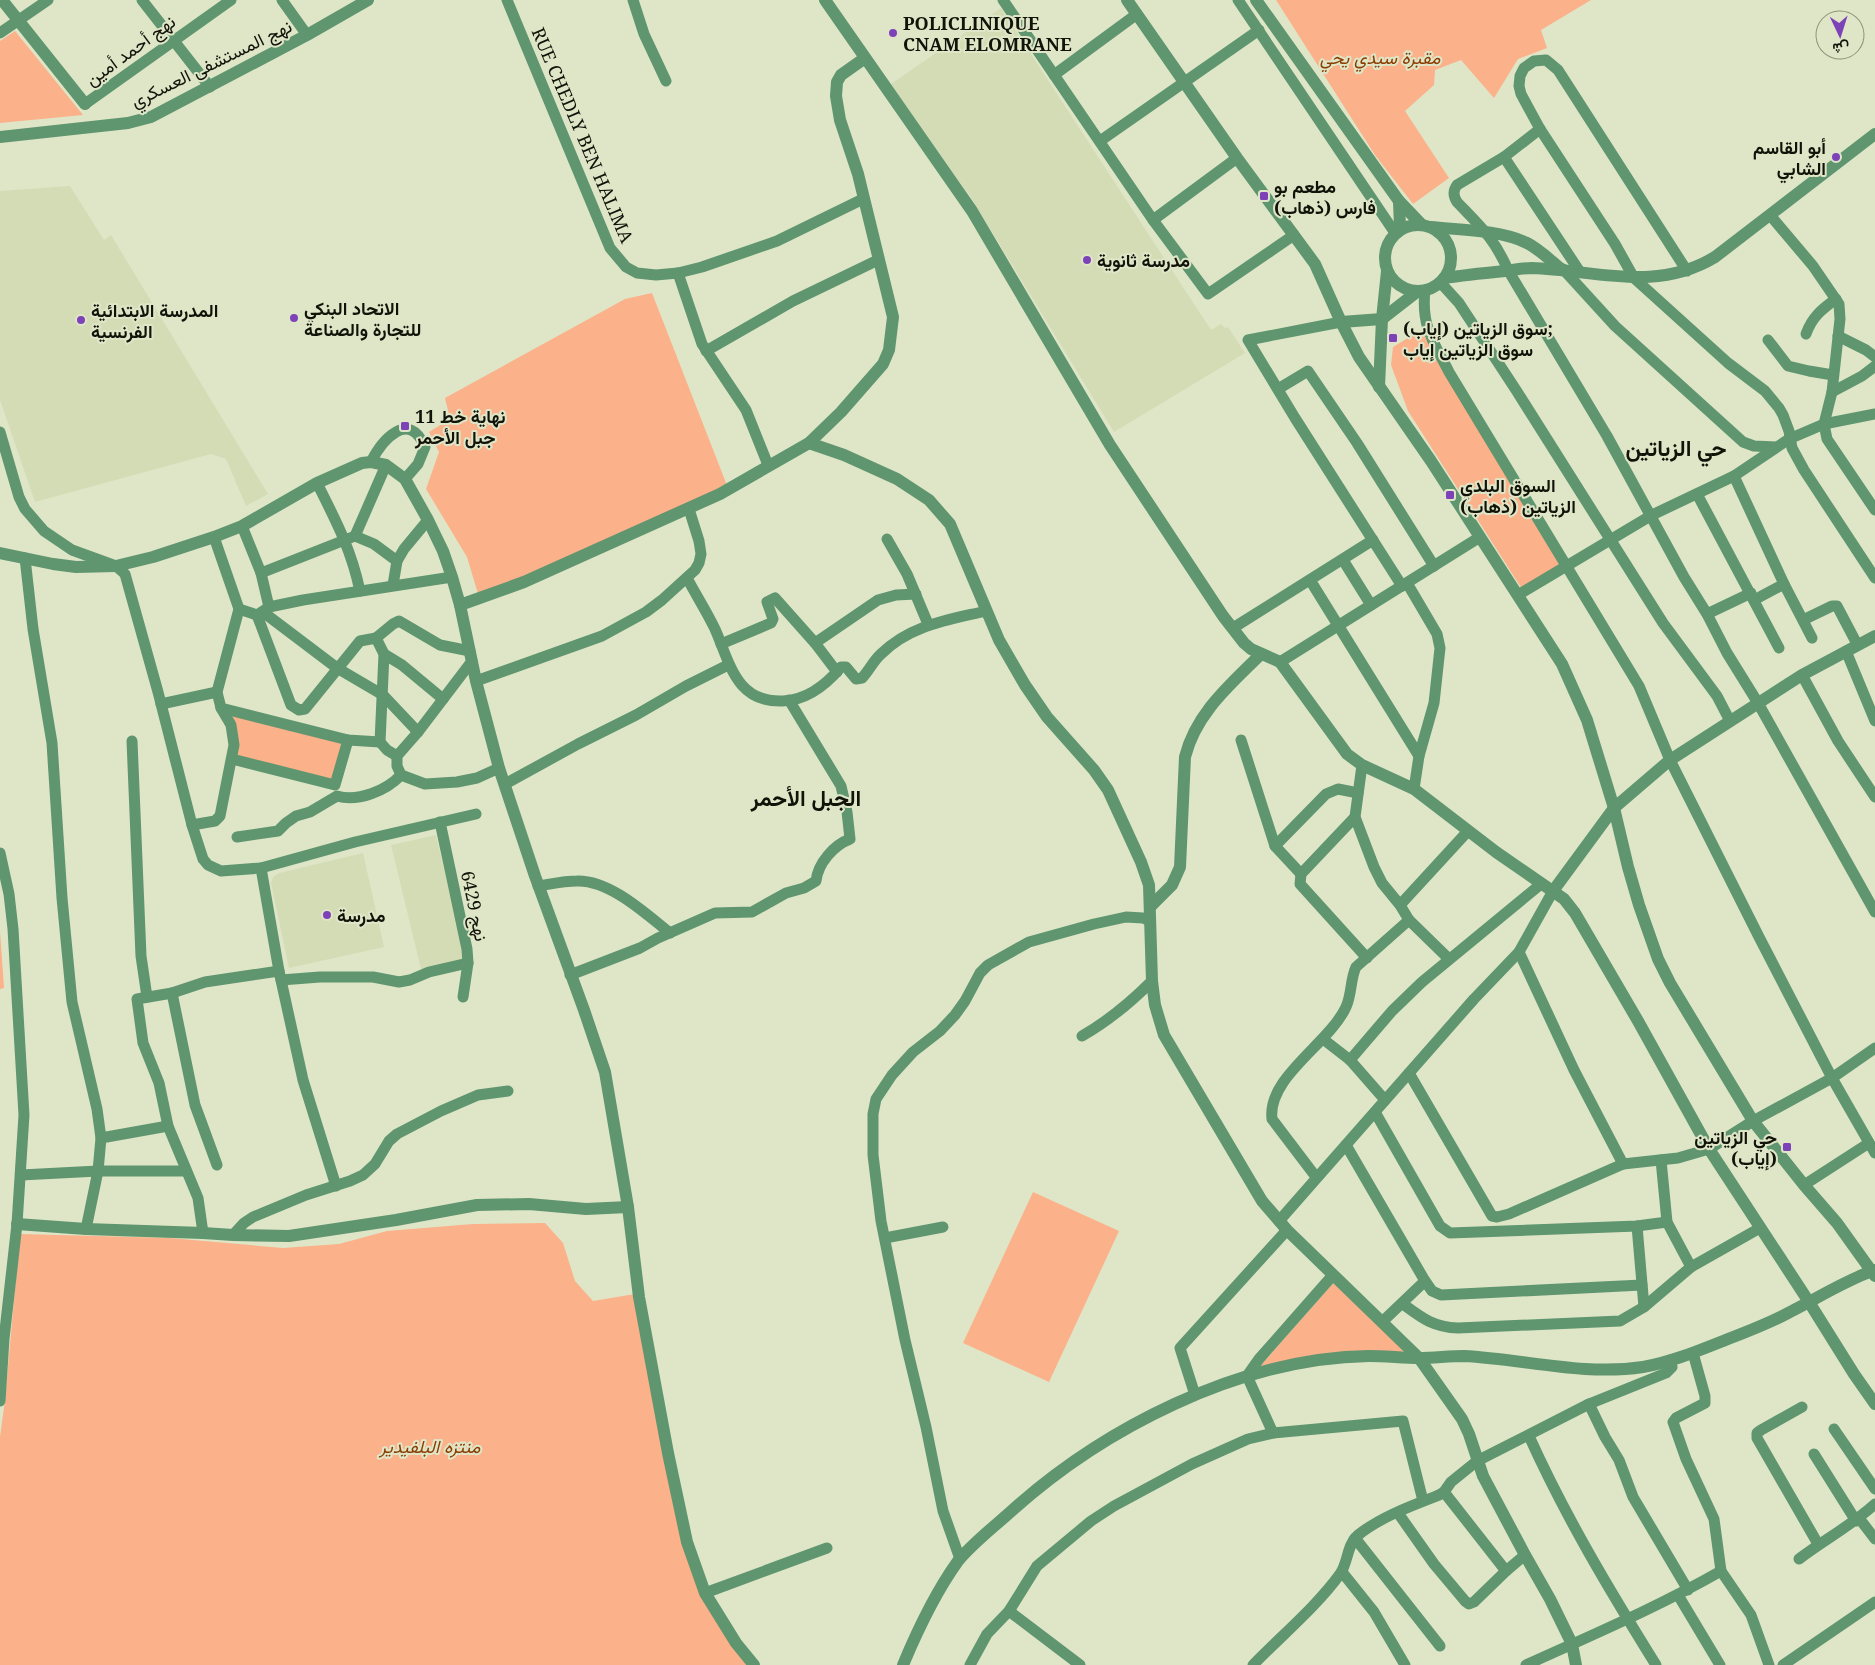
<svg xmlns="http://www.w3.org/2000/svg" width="1875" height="1665" font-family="'Noto Serif',Vazirmatn,serif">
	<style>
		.built { fill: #d4dcb6 }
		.green { fill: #fbb18a }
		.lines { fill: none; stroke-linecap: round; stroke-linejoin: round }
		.minor { stroke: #5f966f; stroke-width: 11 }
		.tertiary { stroke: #5f966f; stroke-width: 12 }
		.poi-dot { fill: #7e42b8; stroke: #dfe6c7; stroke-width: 2 }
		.labels { text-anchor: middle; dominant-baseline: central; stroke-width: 4; stroke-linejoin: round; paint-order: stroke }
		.poi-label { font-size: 18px; font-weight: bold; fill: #111309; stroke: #dfe6c7; text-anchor: start }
		.street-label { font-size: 18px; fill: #111309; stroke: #dfe6c7 }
		.park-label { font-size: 18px; font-style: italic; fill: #8b3d02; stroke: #dfe6c7 }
		.district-label { font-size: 22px; font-weight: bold; fill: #111309; stroke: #dfe6c7 }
	</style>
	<rect width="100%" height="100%" fill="#dfe6c7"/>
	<g class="built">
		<path d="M1001,8L1211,330L1221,324L1225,328L1228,327L1245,353L1114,432L970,196L888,86Z"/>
		<path d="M70,186L104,240L111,235L268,494L246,506L226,459L211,454L35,502L0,400V191Z"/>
		<path d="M436,835L466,963L422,973L391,845Z"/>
		<path d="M363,853L384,947L289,968L271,883L273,877L279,873Z"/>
	</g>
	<g class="green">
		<path d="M1276,0H1591L1541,30L1547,48L1518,59L1494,98L1461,60L1435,70L1434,85L1405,111L1449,178L1413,204L1375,155Z"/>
		<path d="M15,31L83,115L0,123V41Z"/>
		<path d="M652,293L728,488L479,597L467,557L426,489L439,452L429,432L450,419L445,398L625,299Z"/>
		<path d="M1421,330L1563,565L1522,589L1408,411L1391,365L1393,347Z"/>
		<path d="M221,711L346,742L335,784L236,759Z"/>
		<path d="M0,931L4,988L0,989Z"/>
		<path d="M1033,1192L1119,1231L1049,1382L963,1343Z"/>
		<path d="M545,1223L563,1243L575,1281L593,1301L635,1294L702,1591L756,1665H0V1437L5,1400L20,1234L170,1238L283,1248L339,1244L387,1231L473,1224Z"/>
		<path d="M1334,1282L1407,1351L1256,1371Z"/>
	</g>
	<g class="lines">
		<g class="minor">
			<path d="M142,0L210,87"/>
			<path d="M282,0L307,35"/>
			<path d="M507,0L610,248L626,267L637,273L656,275L678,273L702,267L777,241L863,199"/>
			<path d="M633,0L644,34L666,81"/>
			<path d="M1003,0L1153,220L1208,294L1294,235"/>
			<path d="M1238,0L1395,233"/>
			<path d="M0,33L48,0"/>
			<path d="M1054,75L1137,14"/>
			<path d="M85,104L231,0"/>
			<path d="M1540,129L1504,157L1457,185C1453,191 1453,195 1457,202C1481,227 1494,238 1508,270L1607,436L1684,577L1707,614L1727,653L1758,703L1875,912"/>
			<path d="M1100,141L1259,30"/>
			<path d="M1504,157L1580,272"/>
			<path d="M1770,215L1813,266L1839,304L1840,319L1832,392L1824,424L1827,439L1875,510"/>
			<path d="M1153,220L1237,158"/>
			<path d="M1563,269L1615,326L1743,442L1754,446L1776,447"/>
			<path d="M1687,271L1558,70L1546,60L1534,61L1524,68L1520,76L1519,86L1521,94L1540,129L1615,244L1634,278L1728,363L1765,391L1779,408L1783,415L1789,431L1792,448L1804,470L1875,578"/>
			<path d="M678,273L702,344L746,410L768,465"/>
			<path d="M1440,282L1459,303L1516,390L1663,623L1717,696L1730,721"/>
			<path d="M1425,290C1421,326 1433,341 1449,372L1639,686L1670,760L1759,937L1832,1078L1875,1153"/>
			<path d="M1341,322L1248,340L1295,418L1402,586"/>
			<path d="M1806,334C1812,317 1822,309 1836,299"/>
			<path d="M1838,336L1866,350L1875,357"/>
			<path d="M1768,340L1788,366L1809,371L1833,375"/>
			<path d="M706,351L793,301L878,260"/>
			<path d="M1278,389L1308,371L1357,443L1434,566"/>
			<path d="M1832,392L1862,376L1875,366"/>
			<path d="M0,432L19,497L25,509L44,531L72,550L116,566L125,574L158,692L192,825L203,859L208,865L221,871L261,868L355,842L476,814"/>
			<path d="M371,462C382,440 409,409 425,447L418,464L405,479"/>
			<path d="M1734,476L1784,584L1812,638"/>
			<path d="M317,483C336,521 351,549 360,591"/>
			<path d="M1697,494L1779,648"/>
			<path d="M242,526L261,573L269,607"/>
			<path d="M355,536L386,465"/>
			<path d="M214,537L239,609L217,692L221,708L348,740L380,742"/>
			<path d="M887,539L907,574L928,624"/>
			<path d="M25,558L33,629L52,743L62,898L72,1002L97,1109L101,1138L98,1171L86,1229"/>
			<path d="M1343,560L1371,605"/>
			<path d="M261,573L355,536L374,544L397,561"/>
			<path d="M687,578C696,595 707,612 715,629C730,663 736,703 783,701C807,700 826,685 841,667H846L856,679L862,678C869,671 873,661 881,654C910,625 948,620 986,611"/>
			<path d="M1310,580L1419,756"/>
			<path d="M1407,583L1437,634L1440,648L1434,703L1419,756L1414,789"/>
			<path d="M393,585L397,561L404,549L428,520"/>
			<path d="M1518,595L1652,515L1734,476L1789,439L1824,424L1875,414"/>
			<path d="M1754,600L1784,584"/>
			<path d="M239,609L257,615L269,607L303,600L452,577"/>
			<path d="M263,612L337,668L383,695L418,732"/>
			<path d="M1707,614L1751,593"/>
			<path d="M257,615L291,705L299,710L305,709L360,641L376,638L384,654L380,742L387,750L397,756"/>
			<path d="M1803,620L1832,606H1837L1857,644"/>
			<path d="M1233,628L1373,540"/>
			<path d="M376,638L393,624L399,621L440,645L470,651"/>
			<path d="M815,643L878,600L896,595L916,594"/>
			<path d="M721,644L771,623L773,619L767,602L775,598L815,643L837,672"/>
			<path d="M1846,651L1875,721"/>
			<path d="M384,654L402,665L443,699"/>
			<path d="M1280,662L1480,537"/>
			<path d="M1802,675L1838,741L1875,797"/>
			<path d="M476,681L602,636L646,612L662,600L695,570L699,563L701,554L699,541L689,509"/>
			<path d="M161,704L217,692"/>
			<path d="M1241,740L1275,846L1301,874"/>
			<path d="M132,741L141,956L147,997"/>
			<path d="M232,759L335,785L348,740"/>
			<path d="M1362,765L1355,817L1374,867L1382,883L1400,905L1409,920L1449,959"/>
			<path d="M401,775L397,766V756L418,732L472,661"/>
			<path d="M505,784L578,744L636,715L686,686L728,665"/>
			<path d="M1355,817L1301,874L1300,884L1367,958"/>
			<path d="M440,822L467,949L468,963L463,997"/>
			<path d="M192,825L215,821L220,816L234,745L231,725L221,708"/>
			<path d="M237,837L278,831L286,823L296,816L310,812L337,796C358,802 386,791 401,775L425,784L457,782L477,778L499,768"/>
			<path d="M1275,846L1326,794L1338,789L1358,793"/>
			<path d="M0,853L9,894L13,929L24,1115L17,1224L4,1339L0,1401"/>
			<path d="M261,868L279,971L303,1080L336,1186"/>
			<path d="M538,886C551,884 564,881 577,881C610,880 646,914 670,933"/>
			<path d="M1400,905L1468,831"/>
			<path d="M1519,952L1574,1070L1623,1164"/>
			<path d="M570,975L640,948L658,938L715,913L752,912L786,893L804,888L816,881C818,863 834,845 850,839L847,812L841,786L789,700"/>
			<path d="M281,980L320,977H373L399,982L410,980L429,972L468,963"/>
			<path d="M172,993L195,1105L217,1165"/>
			<path d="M1082,1036C1110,1020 1130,1003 1152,981"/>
			<path d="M1323,1039L1350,1060L1385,1100"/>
			<path d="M1350,1060L1392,1011L1422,982L1541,884"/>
			<path d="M1409,1073L1492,1216L1497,1217L1509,1214L1623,1164L1678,1158L1709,1149L1753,1121L1832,1078L1875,1048"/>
			<path d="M1375,1112L1440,1226L1450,1233L1637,1226L1667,1222"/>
			<path d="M101,1138L168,1126"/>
			<path d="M1346,1145L1425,1281L1432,1291L1441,1295L1642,1285"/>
			<path d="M1661,1160L1667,1222L1691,1267"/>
			<path d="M21,1175L98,1171H186"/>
			<path d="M1316,1177L1272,1119C1267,1077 1329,1044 1346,1007C1352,994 1350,980 1356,967L1409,920"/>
			<path d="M1804,1185L1869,1143"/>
			<path d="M1279,1221L1474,999L1519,952L1553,891"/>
			<path d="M1637,1226L1644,1307"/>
			<path d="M203,1233L198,1198L168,1126L159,1083L143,1043L137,999L172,993L205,982L279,971"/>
			<path d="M233,1235L244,1223L253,1217L306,1195L350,1181L363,1175L375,1164L389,1141L397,1134L441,1111L478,1095L508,1091"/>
			<path d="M885,1238L943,1227"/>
			<path d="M1403,1304C1422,1318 1433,1327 1458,1328L1620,1321L1644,1307L1691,1267L1760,1228"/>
			<path d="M1382,1322L1425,1281"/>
			<path d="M1693,1353L1705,1396V1403L1676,1418L1673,1422L1686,1459L1714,1519L1721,1571"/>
			<path d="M1195,1395L1180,1348L1287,1230"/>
			<path d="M1589,1404L1605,1437L1619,1460L1633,1497L1688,1590"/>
			<path d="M1802,1407L1761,1430L1757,1433V1438L1818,1544"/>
			<path d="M1834,1429L1875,1489"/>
			<path d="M1273,1433L1247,1376L1259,1359L1333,1275"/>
			<path d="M1529,1436C1565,1516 1610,1591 1656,1665"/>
			<path d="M1814,1454L1856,1521"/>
			<path d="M1444,1492L1506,1571"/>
			<path d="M1398,1513L1434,1564L1465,1601L1469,1604L1474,1602L1506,1571L1525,1555"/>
			<path d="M1859,1518L1875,1539"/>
			<path d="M1355,1538L1440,1646"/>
			<path d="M960,1559L943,1511L926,1427L905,1340L881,1221L873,1155V1114L876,1099L892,1075L913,1052L940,1031L955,1015L965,1001L980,973L988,965L1029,942L1094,924L1126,917L1143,918L1150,921"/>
			<path d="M1799,1559C1824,1540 1852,1525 1875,1504"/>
			<path d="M1342,1572L1374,1612L1405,1665"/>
			<path d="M705,1593L827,1548"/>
			<path d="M1678,1595L1720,1665"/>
			<path d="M1009,1611L1080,1665"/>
			<path d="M970,1665L987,1634L1009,1611L1037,1566L1091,1521L1114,1506L1192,1464L1248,1439L1273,1433L1403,1421L1423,1501"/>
			<path d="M1253,1665C1281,1636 1317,1606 1340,1574C1348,1563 1347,1545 1357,1536C1378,1518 1413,1505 1439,1495L1444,1492L1451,1482L1477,1461L1589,1404L1666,1373L1672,1367L1670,1360"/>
			<path d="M1526,1665C1592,1635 1658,1607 1721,1571L1751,1615L1769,1665"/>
			<path d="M1783,1665L1875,1602"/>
		</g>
		<g class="tertiary">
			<path d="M2,0L85,104"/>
			<path d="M825,0L972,211L1110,445L1223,616L1244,643L1251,649L1280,662L1347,754L1362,765L1414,789L1496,852L1564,899L1575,913L1638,1021L1709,1149L1809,1302L1854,1374L1875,1404"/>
			<path d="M1127,0L1237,158L1315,264L1341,322L1359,357L1431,461L1562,664L1587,720L1614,808L1628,867L1639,905L1658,959L1670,983L1753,1121L1804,1185L1837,1223L1875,1276"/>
			<path d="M1256,0L1399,201L1421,224"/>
			<path d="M0,137L128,123L151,117L307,35L368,0"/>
			<path d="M1399,201L1400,228"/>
			<circle cx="1418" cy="258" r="33"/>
			<path d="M1431,227C1461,230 1500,230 1527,243C1539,249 1550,260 1561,269"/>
			<path d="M1444,278C1465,275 1485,273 1505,271C1514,270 1523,268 1532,268C1596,270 1655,293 1715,257L1875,134"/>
			<path d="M1341,322L1382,319L1418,291"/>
			<path d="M1379,387L1382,319L1387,271"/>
			<path d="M809,443L844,455L897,479L929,500L950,524L999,640L1025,685L1047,717L1094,770L1108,790L1141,862L1149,885L1152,981L1155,1005L1164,1035L1262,1201L1287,1230L1419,1358L1462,1419L1469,1434L1483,1476L1525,1555L1550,1599L1572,1644L1576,1665"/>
			<path d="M0,553L53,564L76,567L116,566L153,557L214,537L242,526L317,483L362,463L371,462L386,465L405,479L428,520L443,551L452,577L460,605L476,681L499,768L535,876L584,1010L605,1072L628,1207L639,1297L668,1453L687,1542L705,1593L736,1643L754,1665"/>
			<path d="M460,605L524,582L720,494L809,443L841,412L883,364L889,350L893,317L858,174L840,120L836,96L837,82L841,75L865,58"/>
			<path d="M1553,891L1614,808L1670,760L1802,675L1875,636"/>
			<path d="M1150,907L1172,885L1180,867L1185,757C1196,713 1230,685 1261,654"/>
			<path d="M17,1224L86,1229L203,1233L233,1235L289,1236L396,1220L477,1205L529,1204L586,1209L628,1207"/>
			<path d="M903,1665C918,1629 935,1593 958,1561C972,1544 990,1530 1007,1515C1101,1429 1239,1358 1369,1356C1386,1356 1403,1358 1419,1358C1434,1358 1449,1356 1464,1356C1524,1359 1583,1376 1643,1367C1672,1362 1700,1350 1728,1339C1749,1331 1770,1323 1790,1312C1818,1298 1846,1280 1875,1270"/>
		</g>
	</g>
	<g class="poi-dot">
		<circle cx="893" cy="33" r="5"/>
		<circle cx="1836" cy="157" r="5"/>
		<rect x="1259" y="191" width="10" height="10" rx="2.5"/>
		<circle cx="1087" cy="260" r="5"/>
		<circle cx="294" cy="318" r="5"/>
		<circle cx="81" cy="320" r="5"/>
		<rect x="1388" y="333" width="10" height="10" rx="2.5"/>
		<rect x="400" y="421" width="10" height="10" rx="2.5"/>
		<rect x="1445" y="490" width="10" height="10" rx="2.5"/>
		<circle cx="327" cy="915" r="5"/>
		<rect x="1782" y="1142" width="10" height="10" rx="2.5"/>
	</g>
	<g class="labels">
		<g class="poi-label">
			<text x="903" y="23">POLICLINIQUE<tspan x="903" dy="21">CNAM ELOMRANE</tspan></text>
			<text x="1826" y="147" text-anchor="end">أبو القاسم<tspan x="1826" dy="21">الشابي</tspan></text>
			<text x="1274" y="186">مطعم بو<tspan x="1274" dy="21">فارس (ذهاب)</tspan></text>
			<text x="1097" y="260">مدرسة ثانوية</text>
			<text x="304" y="308">الاتحاد البنكي<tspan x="304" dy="21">للتجارة والصناعة</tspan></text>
			<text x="91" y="310">المدرسة الابتدائية<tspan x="91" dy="21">الفرنسية</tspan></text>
			<text x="1403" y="328">سوق الزياتين (إياب);<tspan x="1403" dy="21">سوق الزياتين إياب</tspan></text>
			<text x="415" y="416">نهاية خط 11<tspan x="415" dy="21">جبل الأحمر</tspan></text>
			<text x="1460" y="485">السوق البلدي<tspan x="1460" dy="21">الزياتين (ذهاب)</tspan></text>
			<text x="337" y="915">مدرسة</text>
			<text x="1777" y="1137" text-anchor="end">حي الزياتين<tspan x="1777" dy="21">(إياب)</tspan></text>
		</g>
		<g class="street-label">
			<text transform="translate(130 50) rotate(-36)">نهج أحمد أمين</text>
			<text transform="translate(211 63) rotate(-26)">نهج المستشفى العسكري</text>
			<text transform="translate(583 135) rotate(67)">RUE CHEDLY BEN HALIMA</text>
			<text transform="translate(475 906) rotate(78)">نهج 6429</text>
		</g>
		<g class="park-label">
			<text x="1380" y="57">مقبرة سيدي يحي</text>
			<text x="430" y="1446">منتزه البلفيدير</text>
		</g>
		<g class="district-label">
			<text x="1676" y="447">حي الزياتين</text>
			<text x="806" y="797">الجبل الأحمر</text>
		</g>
	</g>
	<g transform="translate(1840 35) rotate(176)"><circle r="24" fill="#dfe6c7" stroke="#8d927b"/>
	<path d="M0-4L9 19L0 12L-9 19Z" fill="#7e42b8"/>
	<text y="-8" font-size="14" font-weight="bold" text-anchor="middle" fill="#111309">ش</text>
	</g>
</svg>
